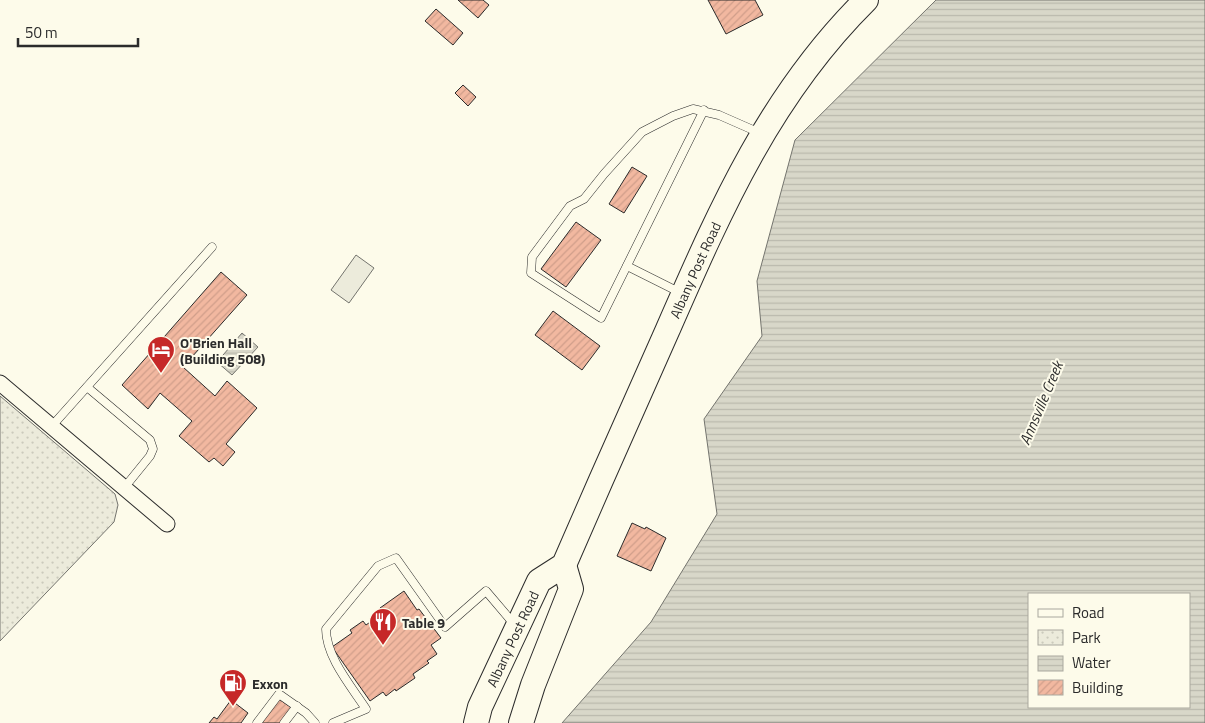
<svg xmlns="http://www.w3.org/2000/svg" width="1205" height="723" font-family="'Titillium Web',sans-serif">
	<style>
		.grass { fill: #ecebdb; stroke: #74746e }
		.park { fill: url(#park-dots); stroke: #74746e }
		.water { fill: url(#water-rules); stroke: #74746e; fill-rule: evenodd }
		.building { fill: url(#building-hatch); stroke: #2b2b2b }
		.lines { fill: none; stroke-linecap: round; stroke-linejoin: round }
		.service-casing { stroke: #2b2b2b; stroke-width: 9 }
		.minor-casing { stroke: #2b2b2b; stroke-width: 17 }
		.trunk-casing { stroke: #2b2b2b; stroke-width: 26 }
		.service { stroke: #fdfbea; stroke-width: 8 }
		.minor { stroke: #fdfbea; stroke-width: 15 }
		.trunk { stroke: #fdfbea; stroke-width: 24 }
		.labels { text-anchor: middle; dominant-baseline: central; stroke-width: 4; stroke-linejoin: round; paint-order: stroke }
		.street-label { font-size: 14px; fill: #2b2b2b; stroke: #fdfbea }
		.poi-label { font-size: 14px; font-weight: bold; fill: #2b2b2b; stroke: #fdfbea; text-anchor: start }
		.water-label { font-size: 15px; font-style: italic; fill: #2b2b2b; stroke: #fdfbea }
	</style>
	<defs>
		<pattern id="park-dots" width="8" height="8" patternUnits="userSpaceOnUse" patternTransform="scale(1.25)"><rect width="8" height="8" fill="#ecebdb"/><path d="M2 2h.1M6 6h.1" fill="none" stroke="#cbcabc" stroke-width="1.8" stroke-linecap="round"/></pattern>
		<pattern id="water-rules" width="6" height="5" patternUnits="userSpaceOnUse" patternTransform="scale(1.25)"><rect width="6" height="5" fill="#d8d7c9"/><path d="M0 2.5h6" fill="none" stroke="#bab9ad"/></pattern>
		<pattern id="building-hatch" width="6" height="6" patternUnits="userSpaceOnUse" patternTransform="scale(1.25)"><rect width="6" height="6" fill="#f2b8a0"/><path d="M-1 1l2-2M0 6l6-6M5 7l2-2" fill="none" stroke="#d09e8a"/></pattern>
	</defs>
	<rect width="100%" height="100%" fill="#fdfbea"/>
	<path class="grass" d="M356,255L374,268L349,303L331,290Z"/>
	<path class="park" d="M0,396L115,494L118,505L114,522L0,641Z"/>
	<g class="water">
		<path d="M936,0H1205V723H562L651,622L717,514L704,419L762,336L757,281L795,140ZM1189,594V707H1029V594Z"/>
		<path d="M242,333L258,347L232,375L217,362Z"/>
	</g>
	<g class="building">
		<path d="M458,0H483L489,5L478,18Z"/>
		<path d="M708,0H755L763,15L726,34Z"/>
		<path d="M436,9L463,33L453,45L425,21Z"/>
		<path d="M463,85L476,97L468,106L455,93Z"/>
		<path d="M632,167L647,176L624,213L609,204Z"/>
		<path d="M576,222L601,240L566,287L541,269Z"/>
		<path d="M221,272L247,295L183,367L215,396L227,381L257,408L226,444L235,452L223,466L214,458L209,462L179,436L192,421L160,393L148,409L122,385Z"/>
		<path d="M553,311L600,346L582,370L535,335Z"/>
		<path d="M632,523L645,529L646,527L666,538L651,571L617,556Z"/>
		<path d="M404,591L417,610L419,609L441,638L431,645L437,654L427,661L429,663L413,674L415,678L396,691L395,689L386,696L383,692L370,701L332,647L352,633L350,630L363,621L366,625L383,613L380,608Z"/>
		<path d="M279,699L292,708L281,723H261Z"/>
		<path d="M231,700L248,713L241,723H209L214,717L217,719Z"/>
	</g>
	<g class="lines">
		<defs>
			<g id="service">
				<path d="M704,110L601,318L531,273L532,257L570,206L584,199L604,174L642,132L673,116L693,109L719,115L760,133"/>
				<path d="M627,266L681,293"/>
				<path d="M87,387L150,440L153,449L150,456L124,488"/>
				<path d="M51,427L212,247"/>
				<path d="M257,723L279,694L306,713L315,723"/>
				<path d="M284,723L297,706"/>
				<path d="M333,723L366,709C351,686 326,657 326,629L378,566L396,558L445,627L486,591L514,624"/>
			</g>
			<path id="minor" d="M0,383L167,524"/>
			<g id="trunk">
				<path id="s1" d="M476,723L480,707L539,581L564,565C598,486 633,408 668,329C721,208 770,95 866,0"/>
				<path d="M521,723L533,685L571,589L564,565"/>
			</g>
		</defs>
		<use href="#service" class="service-casing"/>
		<use href="#minor" class="minor-casing"/>
		<use href="#trunk" class="trunk-casing"/>
		<use href="#service" class="service"/>
		<use href="#minor" class="minor"/>
		<use href="#trunk" class="trunk"/>
	</g>
	<defs>
		<symbol id="hotel-pin" viewBox="-11 -11 22 30"><path d="M0 17L-7.5 6A9.5 9.5 0 1 1 7.5 6Z" fill="#c62828" stroke="#fdfbea"/><path d="M-6-4.5h1.5V1H6V5H4.5V3h-9V5H-6ZM-4 0a1.8 1.8 0 1 1 3.6 0ZM.5 0V-2.5h3Q6-2.5 6 0Z" fill="#fff"/></symbol>
		<symbol id="restaurant-pin" viewBox="-11 -11 22 30"><path d="M0 17L-7.5 6A9.5 9.5 0 1 1 7.5 6Z" fill="#c62828" stroke="#fdfbea"/><path d="M-5-6h1v4h1v-4h1v4h1v-4h1v5L-1.5 .5V6h-2V.5L-5-1ZM5-6V6H3V1.5H1.5Q1.5-4 5-6Z" fill="#fff"/></symbol>
		<symbol id="fuel-pin" viewBox="-11 -11 22 30"><path d="M0 17L-7.5 6A9.5 9.5 0 1 1 7.5 6Z" fill="#c62828" stroke="#fdfbea"/><path d="M-5.5-6h7V0h2V4h1.3V-2.5L3-4.5l.8-.8L6-3V5H2.5V1h-1V6h-7ZM-4.2-4.7v3.2H.2V-4.7Z" fill="#fff"/></symbol>
	</defs>
	<g fill-rule="evenodd">
		<use href="#hotel-pin" x="145" y="334" width="32" height="43"/>
		<use href="#restaurant-pin" x="367" y="606" width="32" height="43"/>
		<use href="#fuel-pin" x="217" y="667" width="32" height="43"/>
	</g>
	<g class="labels">
		<g class="street-label">
			<text stroke="none"><textPath href="#s1" startOffset="508">Albany Post Road</textPath></text>
			<text stroke="none"><textPath href="#s1" startOffset="92">Albany Post Road</textPath></text>
		</g>
		<g class="poi-label">
			<text x="180" y="342">O'Brien Hall<tspan x="180" dy="16">(Building 508)</tspan></text>
			<text x="402" y="622">Table 9</text>
			<text x="252" y="683">Exxon</text>
		</g>
		<g class="water-label">
			<text transform="translate(1041 403) rotate(-67)">Annsville Creek</text>
		</g>
	</g>
	<rect x="1028" y="593" width="162" height="115" fill="#fdfbea" stroke="#a9a89e"/>
	<rect x="1038" y="609" width="25" height="8" fill="#fdfbea" stroke="#a9a89e"/>
	<text x="1072" y="618" font-size="15" fill="#2b2b2b">Road</text>
	<rect x="1038" y="630" width="25" height="15" fill="url(#park-dots)" stroke="#a9a89e"/>
	<text x="1072" y="643" font-size="15" fill="#2b2b2b">Park</text>
	<rect x="1038" y="656" width="25" height="15" fill="url(#water-rules)" stroke="#a9a89e"/>
	<text x="1072" y="668" font-size="15" fill="#2b2b2b">Water</text>
	<rect x="1038" y="680" width="25" height="15" fill="url(#building-hatch)" stroke="#a9a89e"/>
	<text x="1072" y="693" font-size="15" fill="#2b2b2b">Building</text>
	<path d="M18 38v8h120v-8" fill="none" stroke="#2b2b2b" stroke-width="2.5"/>
	<text x="25" y="38" font-size="15" fill="#2b2b2b" stroke="#fdfbea" stroke-width="4" paint-order="stroke">50 m</text>
</svg>
